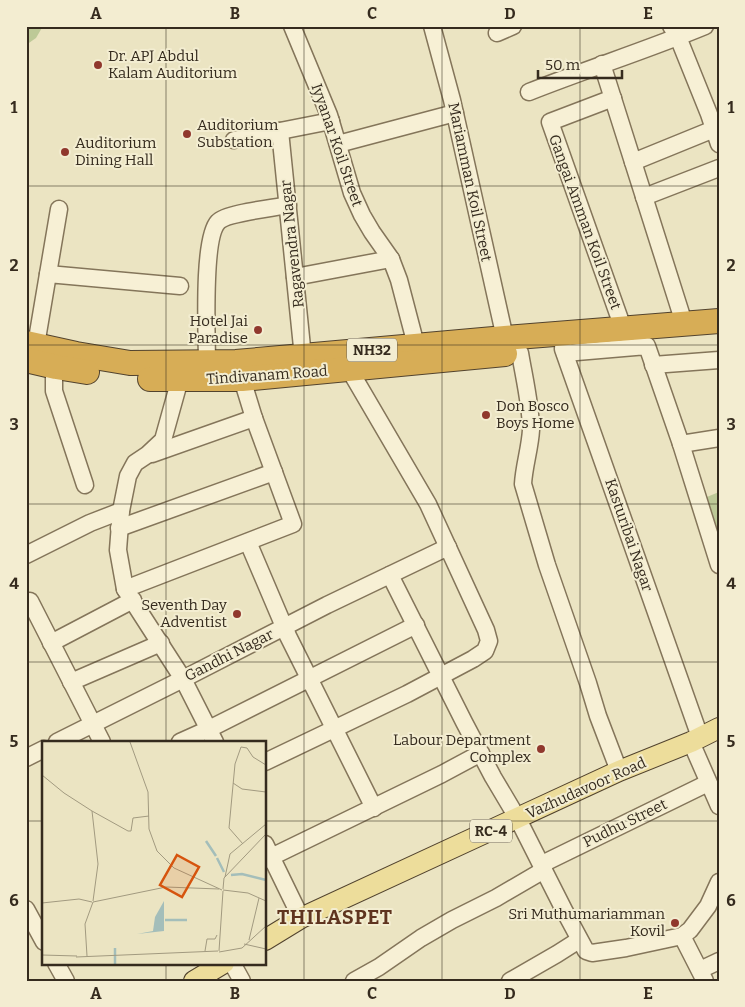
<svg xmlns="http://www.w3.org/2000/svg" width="745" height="1007" font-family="Bitter,serif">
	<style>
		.green { fill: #bdc997 }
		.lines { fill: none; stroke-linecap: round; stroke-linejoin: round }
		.minor-casing { stroke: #84755a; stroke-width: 19 }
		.major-casing { stroke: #52432e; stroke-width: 22 }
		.highway-casing { stroke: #52432e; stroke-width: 26 }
		.minor { stroke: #f7f0d5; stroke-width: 16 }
		.major { stroke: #eddd9b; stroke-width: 20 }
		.highway { stroke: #d7ad56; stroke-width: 24 }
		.grid { fill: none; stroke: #352b1e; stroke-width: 1; stroke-opacity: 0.55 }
		.poi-dot { fill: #90382d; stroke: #f3edd1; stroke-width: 2 }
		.labels { text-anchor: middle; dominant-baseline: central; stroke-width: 4; stroke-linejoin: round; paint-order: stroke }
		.shield { fill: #f3edd1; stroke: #6e6554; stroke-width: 1 }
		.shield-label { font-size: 14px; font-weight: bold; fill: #352b1e }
		.poi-label { font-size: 15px; fill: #352b1e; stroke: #f3edd1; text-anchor: start }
		.street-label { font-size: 15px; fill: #352b1e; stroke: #f3edd1 }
		.district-label { font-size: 20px; font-weight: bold; letter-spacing: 1px; fill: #5f341f; stroke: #f3edd1 }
		.inset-river { fill: none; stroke: #a4beba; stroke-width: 2.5 }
		.inset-road { fill: none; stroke: #a29a80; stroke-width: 1 }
		.view { fill: #d6540e; fill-opacity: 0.15; stroke: #d6540e; stroke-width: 2.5 }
		.inset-edge { fill: none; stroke: #352b1e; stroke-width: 2.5 }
		.neatline { fill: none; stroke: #352b1e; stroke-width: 2 }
		.grid-label { font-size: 16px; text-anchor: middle; font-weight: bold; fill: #352b1e }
	</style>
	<rect width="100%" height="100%" fill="#ebe4c2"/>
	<g class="green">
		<path d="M26,26H43L36,38L26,45Z"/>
		<path d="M719,492V548L702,499Z"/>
	</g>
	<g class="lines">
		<defs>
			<g id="minor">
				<path d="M292,26L329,115L352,193L362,215L372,232L391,259L399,280L416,345"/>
				<path d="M432,26L452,100L505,338"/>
				<path d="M671,26L678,37L709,114L719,144"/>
				<path d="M497,33L513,26"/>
				<path d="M602,64L684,323"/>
				<path d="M529,92C587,69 647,50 705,26"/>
				<path d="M613,98L550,122L623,328"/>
				<path d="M280,131L303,357"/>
				<path d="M234,140L331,121"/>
				<path d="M338,144L455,113"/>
				<path d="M633,162L714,129"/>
				<path d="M644,197L719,168"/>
				<path d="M48,274L59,209"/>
				<path d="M295,277L391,259"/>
				<path d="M564,333L563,349L700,737"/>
				<path d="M36,345L48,274L180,286"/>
				<path d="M520,353C524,377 531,406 531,430C530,448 524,466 523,484L547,565L588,683L598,716L619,771"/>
				<path d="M565,353L647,346L681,444L719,438"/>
				<path d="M58,358L54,378V391L85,485"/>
				<path d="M207,363C207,337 202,239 218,222C226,213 274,208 288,205"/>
				<path d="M653,365L719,360"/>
				<path d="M180,379L163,440L147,455L135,463L128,476L121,511L118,550L125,589L183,679L215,742"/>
				<path d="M681,444L719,565"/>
				<path d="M152,454L254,418"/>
				<path d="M119,528L274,472"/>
				<path d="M248,542L288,636L374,808"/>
				<path d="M26,555L90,523L121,511"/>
				<path d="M390,575L464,722L493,777L518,819L565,912L586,951L592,953L626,948L682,936L690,930L708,906L719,882"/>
				<path d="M125,589L293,524L254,418L242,379"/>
				<path d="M26,603L30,601L102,742"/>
				<path d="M51,643L133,600"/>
				<path d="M71,682L161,643"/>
				<path d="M57,742L183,679L327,605L448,547"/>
				<path d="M180,742L209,729L416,625"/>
				<path d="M691,742L719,806"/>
				<path d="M26,758L44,749"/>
				<path d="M265,762L407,694L473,659L485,651L489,641L486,630L428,504L349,369"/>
				<path d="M265,844L301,918"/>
				<path d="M265,860L442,774L481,753"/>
				<path d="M542,864L708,783"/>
				<path d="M26,909L44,942"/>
				<path d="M682,936L705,981"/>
				<path d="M56,963L66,981"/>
				<path d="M232,963L242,981"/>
				<path d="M700,970L719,961"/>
				<path d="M354,981L379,967L421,938L452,920L496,898L544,870"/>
				<path d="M510,981L557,954L579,940"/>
			</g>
			<g id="major">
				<path d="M265,940L301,918L619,771L691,742L719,728"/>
				<path d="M194,981L224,963"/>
			</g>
			<g id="highway">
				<path d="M26,343L76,354L130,363L236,362L505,338L719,321"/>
				<path d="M26,360L56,367L87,372"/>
				<path d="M150,379H242L505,354"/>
			</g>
		</defs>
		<use href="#minor" class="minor-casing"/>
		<use href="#major" class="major-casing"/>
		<use href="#highway" class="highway-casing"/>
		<use href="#minor" class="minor"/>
		<use href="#major" class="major"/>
		<use href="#highway" class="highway"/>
	</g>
	<path class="grid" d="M166,26V742M304,26V981M442,26V981M580,26V981M26,186H719M26,345H719M26,504H719M26,662H719M26,821H44M265,821H719M166,963V981"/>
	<g class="poi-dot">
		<circle cx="98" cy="65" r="5"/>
		<circle cx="187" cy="134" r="5"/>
		<circle cx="65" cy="152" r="5"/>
		<circle cx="258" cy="330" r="5"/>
		<circle cx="486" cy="415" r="5"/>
		<circle cx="237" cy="614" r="5"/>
		<circle cx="541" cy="749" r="5"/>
		<circle cx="675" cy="923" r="5"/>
	</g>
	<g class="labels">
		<g class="shield">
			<rect x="347" y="338.5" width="50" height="23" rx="4"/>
			<rect x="470" y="819.5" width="42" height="23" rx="4"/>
		</g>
		<g class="shield-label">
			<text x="372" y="350">NH32</text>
			<text x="491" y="831">RC-4</text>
		</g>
		<g class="poi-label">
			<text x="108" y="56">Dr. APJ Abdul<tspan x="108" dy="17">Kalam Auditorium</tspan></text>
			<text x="197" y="125">Auditorium<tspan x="197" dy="17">Substation</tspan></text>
			<text x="75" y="143">Auditorium<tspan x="75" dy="17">Dining Hall</tspan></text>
			<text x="248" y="321" text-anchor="end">Hotel Jai<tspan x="248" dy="17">Paradise</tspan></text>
			<text x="496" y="406">Don Bosco<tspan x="496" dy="17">Boys Home</tspan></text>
			<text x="227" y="605" text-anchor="end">Seventh Day<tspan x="227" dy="17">Adventist</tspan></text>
			<text x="531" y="740" text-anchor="end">Labour Department<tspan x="531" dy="17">Complex</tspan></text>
			<text x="665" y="914" text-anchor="end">Sri Muthumariamman<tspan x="665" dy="17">Kovil</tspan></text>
		</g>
		<g class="street-label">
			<text transform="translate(337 145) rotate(71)">Iyyanar Koil Street</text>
			<text transform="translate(470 182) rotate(78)">Mariamman Koil Street</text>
			<text transform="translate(585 222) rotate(70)">Gangai Amman Koil Street</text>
			<text transform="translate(292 244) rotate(-96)">Ragavendra Nagar</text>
			<text transform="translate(267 375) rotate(-4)">Tindivanam Road</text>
			<text transform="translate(629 535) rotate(71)">Kasturibai Nagar</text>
			<text transform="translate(229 655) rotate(-27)">Gandhi Nagar</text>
			<text transform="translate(586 788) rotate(-24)">Vazhudavoor Road</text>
			<text transform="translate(625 823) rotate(-26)">Pudhu Street</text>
		</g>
		<g class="district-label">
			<text x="335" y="917">THILASPET</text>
		</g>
	</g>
	<g transform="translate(42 741)">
		<rect width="224" height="224" fill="#ebe4c2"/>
		<path d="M122,160V190L95,193L111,190L113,176Z" fill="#a4beba"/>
		<path class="inset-river" d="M164,100L174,115M175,117L182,131M189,134L200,133L224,139M123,179H145M73,207V223"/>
		<path class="inset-road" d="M88,1L106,51L107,88L115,110L132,127L180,149M0,34L22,52L50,70M191,42L200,48L224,51M50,70L56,123L51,160M50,70L86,90M91,77L107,75M86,90H89L91,77M201,103L187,87L193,23L199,6L205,7L211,16L224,24M183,136L188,113L224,83M181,148L182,137L224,93M181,149L206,152L224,160M51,161L124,146L177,148M0,162L37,158L50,161M207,199L217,157M202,203L224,208M163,210L165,198H173L175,194M177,210L181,150M177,211L200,207L224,185M0,214L35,215M45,215L43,183L51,161M34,216L176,210"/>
		<path class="view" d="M135,114L157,126L140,156L118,144Z"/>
		<rect width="224" height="224" class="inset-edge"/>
	</g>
	<rect width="745" height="1007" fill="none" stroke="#f3edd1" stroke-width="55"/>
	<path d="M538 70v8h84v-8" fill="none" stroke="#352b1e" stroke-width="2.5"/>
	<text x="545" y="70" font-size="15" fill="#352b1e" stroke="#f3edd1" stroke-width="4" paint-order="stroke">50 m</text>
	<rect x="28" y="28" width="690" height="952" class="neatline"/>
	<g class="grid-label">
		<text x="96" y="19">A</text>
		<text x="235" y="19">B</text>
		<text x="372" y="19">C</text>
		<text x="510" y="19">D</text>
		<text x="648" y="19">E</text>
		<text x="14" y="113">1</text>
		<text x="731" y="113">1</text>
		<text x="14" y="271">2</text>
		<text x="731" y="271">2</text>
		<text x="14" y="430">3</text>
		<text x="731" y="430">3</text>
		<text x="14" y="589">4</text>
		<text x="731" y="589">4</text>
		<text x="14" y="747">5</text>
		<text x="731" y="747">5</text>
		<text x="14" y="906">6</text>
		<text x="731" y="906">6</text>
		<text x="96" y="999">A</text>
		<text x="235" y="999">B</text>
		<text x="372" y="999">C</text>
		<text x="510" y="999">D</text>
		<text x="648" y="999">E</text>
	</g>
</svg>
